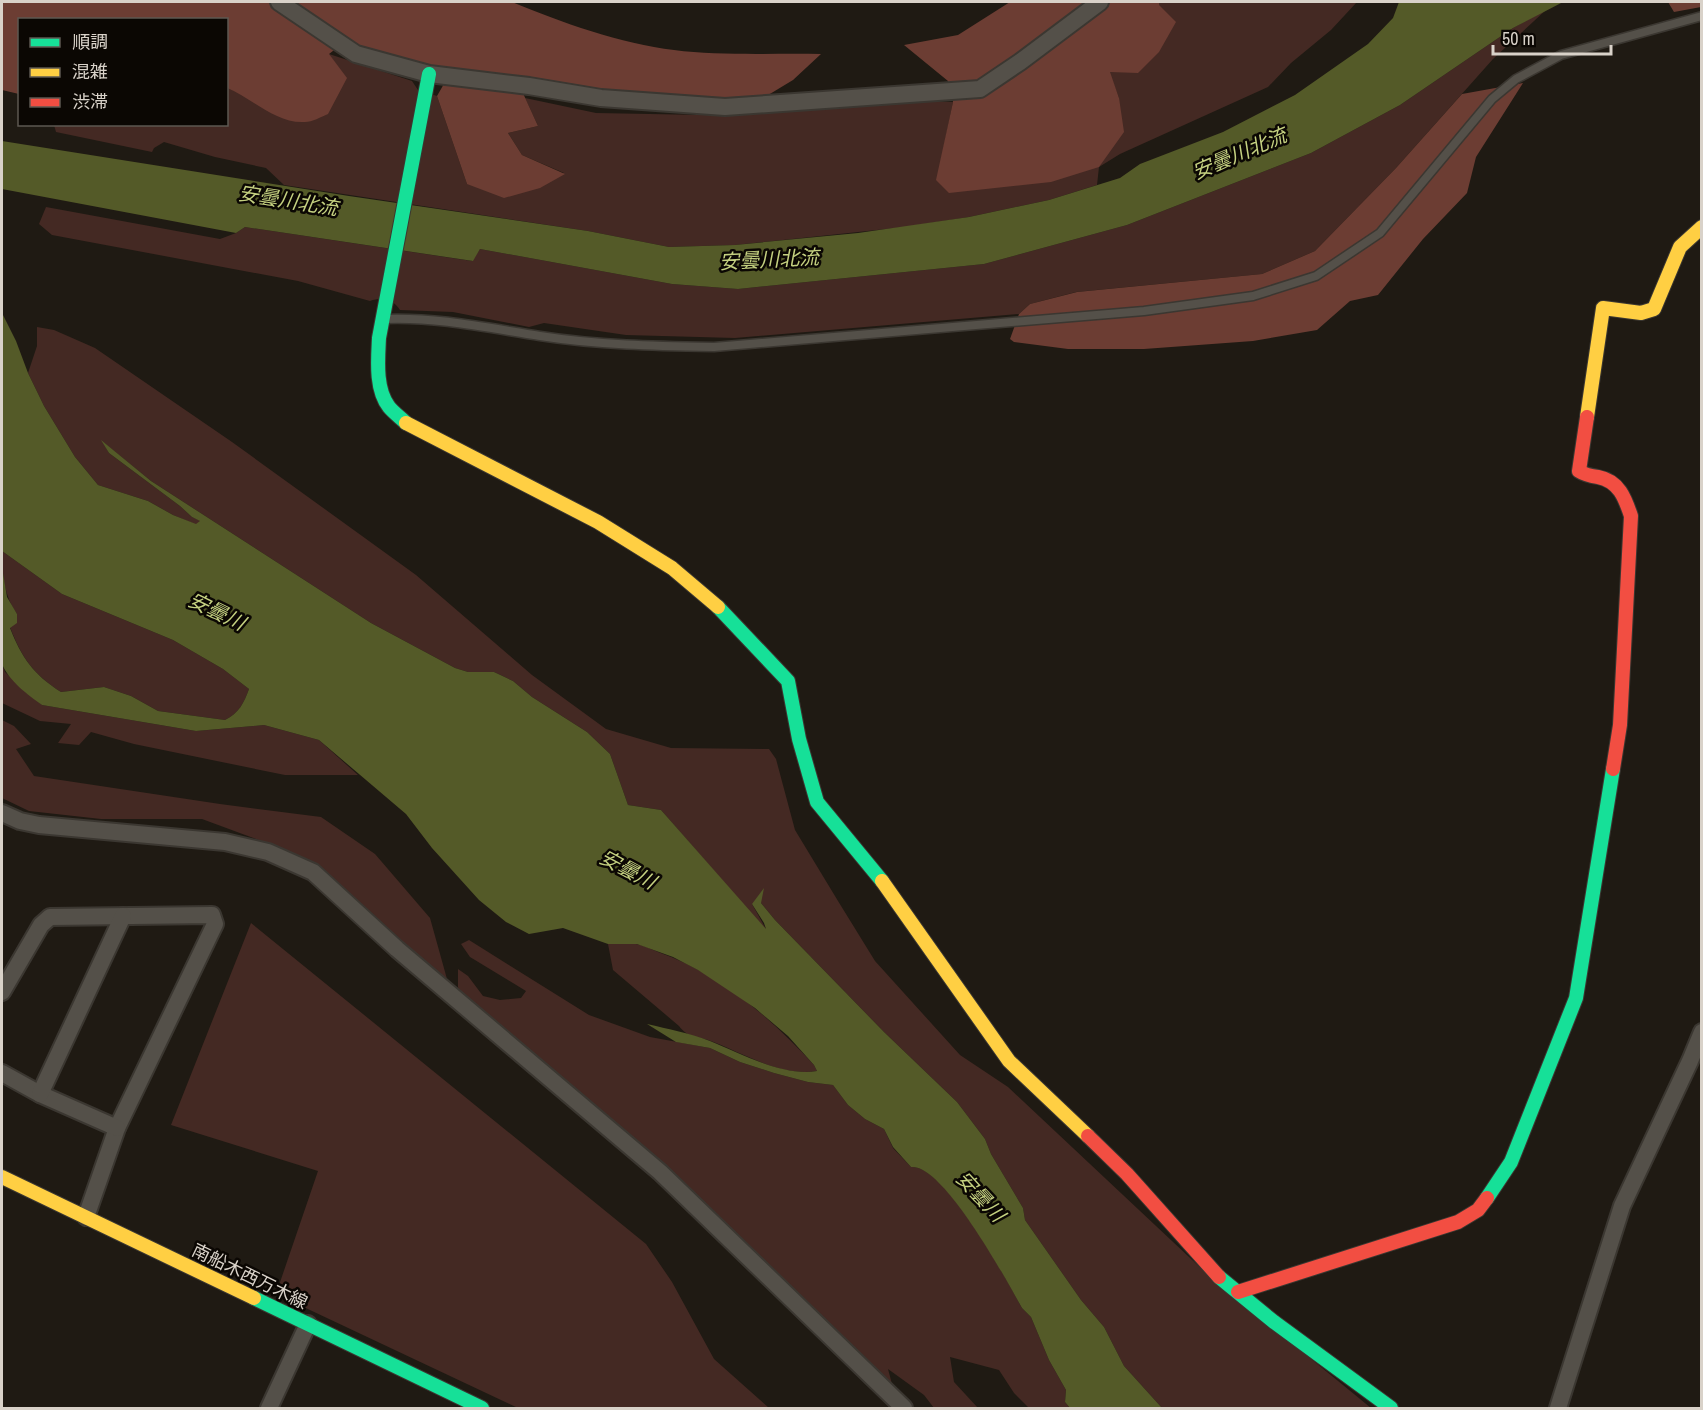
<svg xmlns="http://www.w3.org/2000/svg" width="1703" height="1410" font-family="'Archivo Narrow','Noto Sans JP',sans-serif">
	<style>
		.green { fill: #442923 }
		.forest { fill: #6c3d33 }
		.water { fill: #545a28 }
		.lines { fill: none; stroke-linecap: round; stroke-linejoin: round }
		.lane-casing { stroke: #3b3731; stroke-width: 11 }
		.street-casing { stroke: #3b3731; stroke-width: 20 }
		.fast-casing { stroke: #3b3731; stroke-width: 16 }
		.slow-casing { stroke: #3b3731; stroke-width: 16 }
		.jam-casing { stroke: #3b3731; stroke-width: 16 }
		.lane { stroke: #545049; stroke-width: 8 }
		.street { stroke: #545049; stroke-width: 16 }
		.fast { stroke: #16e098; stroke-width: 14 }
		.slow { stroke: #ffcf43; stroke-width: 14 }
		.jam { stroke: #f24e42; stroke-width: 14 }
		.labels { text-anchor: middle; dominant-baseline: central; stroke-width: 5; stroke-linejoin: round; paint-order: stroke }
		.street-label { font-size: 18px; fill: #d9d2c9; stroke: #0b0703 }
		.water-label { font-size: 20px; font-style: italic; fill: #c5d180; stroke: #0b0703 }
	</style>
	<rect width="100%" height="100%" fill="#1f1a13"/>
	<g class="green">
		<path d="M1159,2H1357L1331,30L1291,63L1268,87L1120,154L1099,167L1097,185L1049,200L969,217L905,227L735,245L669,247L588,231L284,185L266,168L215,157L164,142L154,148L152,152L56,132L54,125L226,124L227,88L240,93L329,54L412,81L418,90L437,96L467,184L564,173L522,155L508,133L538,126L525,98L596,113L703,115L928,101L953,102L937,180L1119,98L1109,72Z"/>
		<path d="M1547,9L1493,59L1396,168L1315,251L1262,274L1076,292L1030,304L1019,314L735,338L626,335L544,323L529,327L453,312L400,310C393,299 382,297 370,301L298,281L52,235L39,224L46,207L220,239L236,233L245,227L472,261L480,249L672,284L738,289L984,264L1127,225L1311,153L1400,105L1513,28Z"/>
		<path d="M37,327L54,330L95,348L232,442L416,575L532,675L606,729L671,748L769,749L776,759L795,830L838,901L875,961L960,1055L1008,1087L1205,1272L1371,1408H1162L1124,1366L1104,1327L1081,1300L1025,1220L1023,1208L991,1154L985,1139L957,1102L884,1032L775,920L761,903L752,904L767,931L756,919L661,810L628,805L610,754L587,732L532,697L513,681L494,672H468L455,668L371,623L151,481L103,442L109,453L180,506L192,517L201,521L197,525L173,515L148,501L98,485L75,457L44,406L28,373L37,346Z"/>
		<path d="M2,551L62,594L173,640L223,669L249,689C244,703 239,713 225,720L158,711L131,696L104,687L61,692C33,674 22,658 10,627L17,614C4,596 2,573 2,551Z"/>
		<path d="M2,664L5,672L42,705L196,731L264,725L319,740L358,775H285L134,744L91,732L79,745L58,743L71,724L40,721L2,703Z"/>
		<path d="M2,720L14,726L31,744L16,749L34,776L220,804L321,817L375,854L430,918L447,979L283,849L202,819H101L29,811L2,798Z"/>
		<path d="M251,923L646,1244L672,1282L714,1359L769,1408H518L276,1294L318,1171L171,1125Z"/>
		<path d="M469,940L589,1015L650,1037L710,1048L740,1062L774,1073L808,1082L833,1085L848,1105L865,1119L884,1129L893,1148L911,1167C944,1163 1007,1280 1022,1308L1031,1317L1049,1360L1066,1390L1065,1402L1070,1408H1029L1014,1393L999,1370L950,1357L954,1382L978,1408H934L924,1395L888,1369L892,1384L911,1404L912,1408L659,1177L467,1018L458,987V969L468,976L483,996L500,1000L521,998L526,991L470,957L461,944Z"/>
		<path d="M608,944C617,944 627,942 636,944C643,945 651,949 658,952C719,973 771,1018 814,1065L817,1071C779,1077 742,1052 708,1040C695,1036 687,1037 679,1026L613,970Z"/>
	</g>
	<g class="forest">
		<path d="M2,2H512C560,22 622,44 674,50C720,56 774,53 821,54L793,80L760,100L662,98L517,80L538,126L508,133L522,155L565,174L540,188L504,198L467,184L437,96L449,75L338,47L329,54L347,78L328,114C321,117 312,122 305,122C276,124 252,98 227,88L226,20H20L19,94L2,90Z"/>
		<path d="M1010,2H1159V5L1176,22L1159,52L1138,73L1110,72L1119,98L1124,132L1099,167L1051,182L949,193L936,180L953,102L948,81L904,45L958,35Z"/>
		<path d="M1668,2H1701V7L1674,12Z"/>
		<path d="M1523,83L1476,157L1467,193L1423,239L1378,295L1350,301L1317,330L1253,341L1144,349H1068L1014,342L1010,339L1019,314L1030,304L1077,292L1262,274L1315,251L1396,168L1462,94Z"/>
	</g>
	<g class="water">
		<path d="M1399,2H1563L1513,28L1400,105L1311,153L1127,225L984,264L738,289L672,284L480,249L473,261L245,227L236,233L2,189V141L349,196L588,231L669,247L735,245L858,233L969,217L1049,200L1120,178L1140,164L1223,132L1295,95L1368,44L1393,18Z"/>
		<path d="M2,313L16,341L28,373L44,406L75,457L98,485L148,501L173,515L196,524L200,521L192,517L180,506L109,453L101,440L151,481L371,623L455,668L468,672H494L513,681L532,697L587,732L610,754L628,805L661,810L766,929L764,923L752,904L764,888L761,903L775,920L884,1032L957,1102L985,1139L991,1154L1023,1208L1025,1220L1081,1300L1104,1327L1124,1366L1162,1408H1070L1065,1402L1066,1390L1049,1360L1031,1317L1022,1308C1007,1281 943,1163 911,1167L893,1147L884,1129L865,1119L848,1105L833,1085L808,1082L774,1073L740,1062L710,1048L676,1042L647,1024C668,1029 690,1033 710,1041C740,1053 783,1077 817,1071L814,1065L788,1036L755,1008L698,970L673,957L637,944H608L563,928L529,934L506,922L479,900L432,848L406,814L319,740L264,725L196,731L42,705C28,695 9,681 2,664V567L7,597L17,614V623L10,628C22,658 33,674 61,692L104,687L131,696L158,711L225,720C239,713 244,703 249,689L223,669L173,640L62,594L2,551Z"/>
	</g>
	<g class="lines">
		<defs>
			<path id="lane" d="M385,319C438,317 488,328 540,336C597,345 656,346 714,347L1144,311L1253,296L1316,276L1380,233L1492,99L1516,79L1561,55L1702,16"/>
			<g id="street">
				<path d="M279,2L356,54L429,74L529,86L601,98L725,107L980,89L1020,62L1100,2"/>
				<path d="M2,813L20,821L39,825L225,842L268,852L313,872L397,949L660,1172L904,1408"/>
				<path d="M2,992L41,925L50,917L212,915L215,924L117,1128L86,1217"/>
				<path d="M2,1073L40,1094L117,1128"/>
				<path d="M40,1094L123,916"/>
				<path d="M269,1408L308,1324"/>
				<path d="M1558,1408L1622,1206L1690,1061L1702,1032"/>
			</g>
			<g id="fast">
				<path d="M406,423C401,418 394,413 389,407C375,389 378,359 379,338L429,74"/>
				<path d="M718,607L788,681L799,739L817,802L882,881"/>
				<path d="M1487,1198L1511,1162L1576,998L1613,769"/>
				<path d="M1219,1277L1274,1322L1391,1408"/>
				<path d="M254,1298L482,1408"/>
			</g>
			<g id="slow">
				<path d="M1587,417L1603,308L1641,313L1654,309L1680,247L1702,227"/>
				<path d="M406,423L598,522L672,568L718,607"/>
				<path d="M882,881L1009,1061L1088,1136"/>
				<path d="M2,1177L254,1298"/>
			</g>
			<g id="jam">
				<path d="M1587,417L1579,471C1585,475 1591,476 1598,477C1619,481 1625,498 1631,516L1620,725L1613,769"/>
				<path d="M1088,1136L1127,1174L1219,1277"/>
				<path d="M1238,1292L1458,1222L1478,1210L1487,1198"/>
			</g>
		</defs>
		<use href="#lane" class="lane-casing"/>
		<use href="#street" class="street-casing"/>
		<use href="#fast" class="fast-casing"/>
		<use href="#slow" class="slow-casing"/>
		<use href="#jam" class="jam-casing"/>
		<use href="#lane" class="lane"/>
		<use href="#street" class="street"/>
		<use href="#fast" class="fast"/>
		<use href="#slow" class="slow"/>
		<use href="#jam" class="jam"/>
	</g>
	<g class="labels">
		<g class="street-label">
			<text transform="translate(250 1276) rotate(26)">南船木西万木線</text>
		</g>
		<g class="water-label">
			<text transform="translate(1239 153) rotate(-23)">安曇川北流</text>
			<text transform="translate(288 200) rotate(9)">安曇川北流</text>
			<text transform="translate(769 259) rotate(-3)">安曇川北流</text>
			<text transform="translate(217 611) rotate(26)">安曇川</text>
			<text transform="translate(628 869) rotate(28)">安曇川</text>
			<text transform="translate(981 1196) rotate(47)">安曇川</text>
		</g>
	</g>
	<rect width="1703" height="1410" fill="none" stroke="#d9d2c9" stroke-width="6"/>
	<rect x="18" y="18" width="210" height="108" fill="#0b0703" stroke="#5d5852" stroke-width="1.5"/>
	<rect x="30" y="38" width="30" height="9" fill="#16e098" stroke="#5d5852" stroke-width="1.5"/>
	<text x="72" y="48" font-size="18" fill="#d9d2c9">順調</text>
	<rect x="30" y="68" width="30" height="9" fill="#ffcf43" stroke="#5d5852" stroke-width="1.5"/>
	<text x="72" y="78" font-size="18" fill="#d9d2c9">混雑</text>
	<rect x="30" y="98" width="30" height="9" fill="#f24e42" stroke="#5d5852" stroke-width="1.5"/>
	<text x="72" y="108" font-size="18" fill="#d9d2c9">渋滞</text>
	<path d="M1493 45v9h118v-9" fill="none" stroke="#d9d2c9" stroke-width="3"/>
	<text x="1502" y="45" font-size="18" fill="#d9d2c9" stroke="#0b0703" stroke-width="4.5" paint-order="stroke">50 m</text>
</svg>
